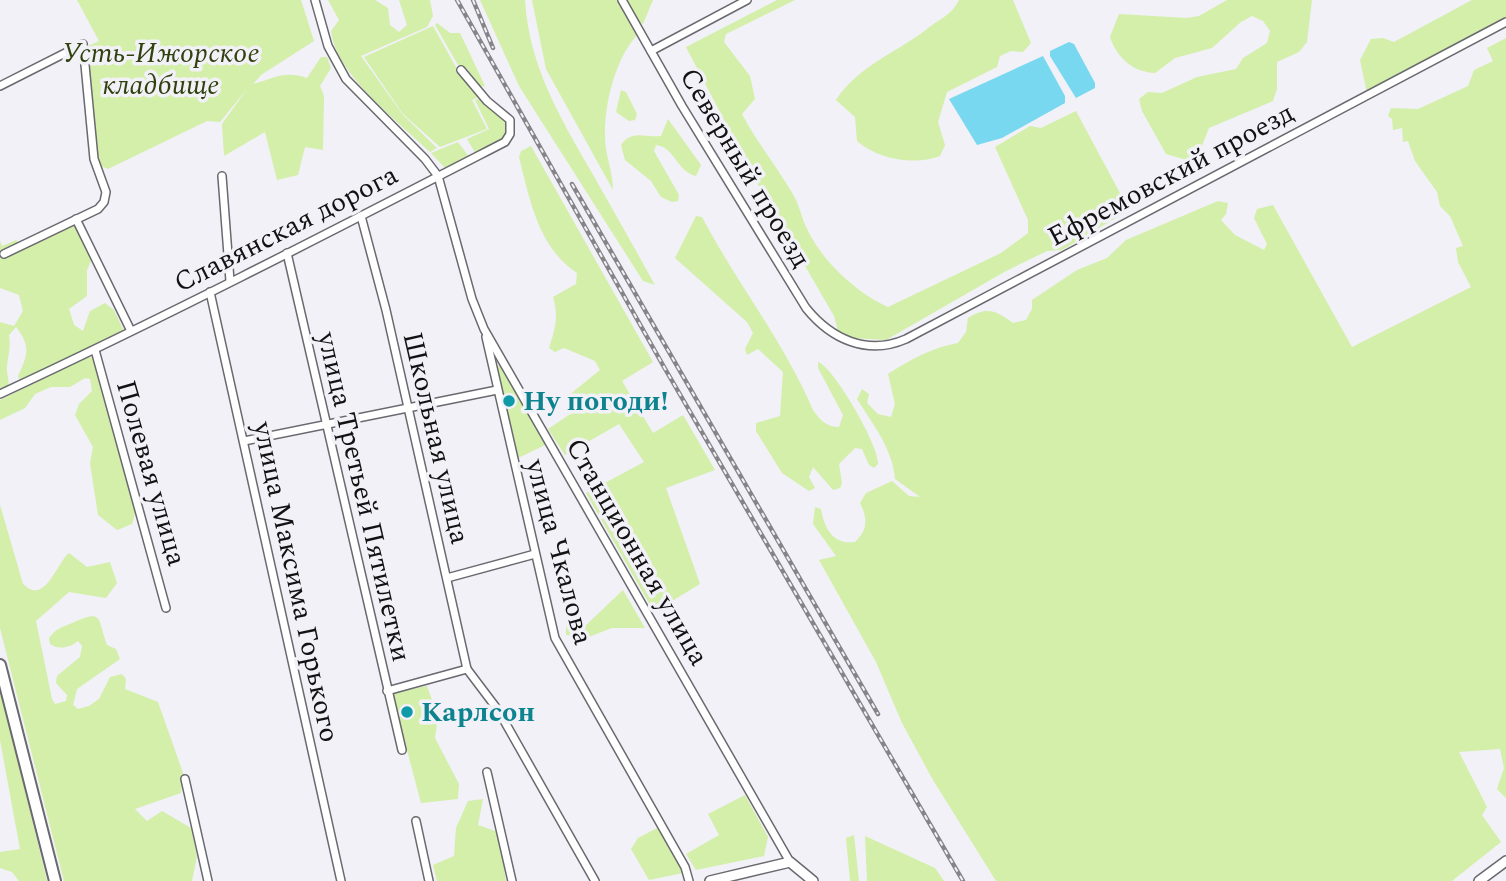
<svg xmlns="http://www.w3.org/2000/svg" width="1506" height="881" font-family="Spectral,serif">
	<style>
		.green { fill: #d3efa9 }
		.water { fill: #77d8ef }
		.lines { fill: none; stroke-linecap: round; stroke-linejoin: round }
		.minor-casing { stroke: #69696f; stroke-width: 10 }
		.tertiary-casing { stroke: #69696f; stroke-width: 12 }
		.primary-casing { stroke: #69696f; stroke-width: 14 }
		.minor { stroke: #fff; stroke-width: 7 }
		.tertiary { stroke: #fff; stroke-width: 9 }
		.primary { stroke: #fff; stroke-width: 10 }
		.rail-casing { stroke: #858589; stroke-width: 4.5 }
		.rail { stroke: #f1f1f7; stroke-width: 2; stroke-dasharray: 5; stroke-linecap: butt }
		.culture-dot { fill: #0f9aa8; stroke: #f1f1f7; stroke-width: 2.5 }
		.labels { text-anchor: middle; dominant-baseline: central; stroke-width: 7; stroke-linejoin: round; paint-order: stroke }
		.park-label { font-size: 28px; font-style: italic; fill: #30410e; stroke: #f1f1f7 }
		.street-label { font-size: 28px; fill: #121214; stroke: #f1f1f7 }
		.culture-label { font-size: 28px; font-weight: bold; fill: #0d838f; stroke: #f1f1f7; text-anchor: start }
	</style>
	<rect width="100%" height="100%" fill="#f1f1f7"/>
	<g class="green">
		<path d="M77,0H301L314,41L261,75L253,84C274,78 285,70 307,78L321,57H327L331,68L320,86L324,96L323,150L305,147L298,175L277,180L265,132L224,156L222,124L247,89L220,122L207,121L108,169L98,165L88,46L99,41Z"/>
		<path d="M328,0H375L388,8L390,25L399,32L407,25L399,0H430L433,16L427,27L361,56L403,115L437,148L430,152C399,122 336,75 331,31L339,20Z"/>
		<path d="M480,0H525C529,66 560,117 592,173C613,210 634,247 655,285L643,281L519,86Z"/>
		<path d="M532,0H618L637,35C615,59 604,105 605,137C605,155 613,172 613,190L546,69Z"/>
		<path d="M627,0H653L643,24L638,22Z"/>
		<path d="M777,0H795L726,34L724,42L750,76L755,99L742,114C757,143 778,168 794,196C800,207 802,220 808,231C823,262 858,294 888,307L1001,253L1028,233V220L995,147L1030,126L1041,128L1076,111L1129,210L1062,250L1047,251L1006,271L886,340L852,338L838,331L834,316L757,183L686,47Z"/>
		<path d="M959,0H1013L1031,43L1023,52L1011,51L1000,56L997,67L947,92L938,122L945,145L940,156C914,166 878,159 857,141L855,117L836,100C858,66 896,53 927,29C939,19 952,15 959,0Z"/>
		<path d="M1227,0H1312L1307,42L1299,52L1277,62V89L1273,101L1209,128L1199,153L1190,161L1166,154L1142,111L1139,99L1148,92L1162,93L1197,77L1236,69L1243,58L1267,43L1270,31L1263,21L1252,16L1241,22L1212,48L1175,58L1155,73C1133,72 1117,58 1110,37L1119,14L1187,18L1199,16Z"/>
		<path d="M1472,0H1506V18L1367,93L1360,60L1371,39L1383,38L1394,42Z"/>
		<path d="M437,23L450,33H460L485,86L480,87L468,70L458,65L435,25Z"/>
		<path d="M433,26L457,69L480,96L472,100L487,129L440,147L403,114L364,57Z"/>
		<path d="M1506,38V798L1497,789L1504,768L1500,749L1459,752L1487,807L1482,815L1501,842L1452,881H996L933,780L902,723L876,662L819,560L836,556L813,524L815,507L821,509C824,528 833,545 855,542C868,529 868,519 860,503L866,493L892,481L909,496L920,497L895,479C893,449 872,423 857,399L862,389L869,394L867,403L878,414L891,417L895,404L888,374C910,360 933,347 958,343L966,332L968,318C987,306 996,311 1013,323L1026,320L1032,309V300L1077,270L1107,258L1126,240L1218,201L1228,203L1226,214L1221,220L1235,235L1264,250L1267,244L1254,218L1257,209L1273,205L1352,347L1471,287L1458,262L1456,248L1463,246L1450,216L1440,206L1437,192L1415,161L1408,141L1403,142L1402,128L1393,130L1392,119L1388,116L1391,108L1418,109L1468,86L1474,70L1493,61L1487,48Z"/>
		<path d="M621,90L626,92L637,114L635,120L629,121L616,112Z"/>
		<path d="M482,98L509,125L503,140L476,154L467,139L489,129L475,100Z"/>
		<path d="M668,119L701,165L696,176C677,172 675,147 656,145L654,151L679,195L678,201L672,202L661,197L651,181L625,160L621,145C632,129 645,138 661,136Z"/>
		<path d="M458,142L469,157L445,168L431,153Z"/>
		<path d="M531,146L653,362L622,381L653,433L683,415L715,470L666,488L700,584L654,612L586,493L644,462L619,424L565,455L548,429L575,411L568,396L600,370L595,361L564,348L555,352L549,348C555,329 559,317 553,297L576,284L577,273C538,247 530,200 519,157L521,151Z"/>
		<path d="M696,216L702,217C736,282 784,342 813,410C820,420 826,427 839,427L843,415L818,368V362C834,367 880,448 878,464L874,468L869,465L862,449L855,448L839,464L842,483L840,488L833,490L813,467L809,477L815,488L809,491L782,473L756,431V423L780,416L783,372L758,349L747,355L745,349L753,333L747,322L675,258Z"/>
		<path d="M74,224L92,259L87,270V296L69,309L74,325L83,331L90,311L105,303L114,310L123,329L120,334L20,381L18,376C28,355 31,346 16,327L9,335C11,348 8,355 7,367C6,375 10,379 8,386L0,388V322L14,326L23,311L19,295L0,288V241L2,246L16,240L22,246Z"/>
		<path d="M87,357L94,358L137,507L132,524L117,530L98,515L90,463L93,447L75,415L79,404L92,391L90,379L85,378L70,387H51L35,394L25,408L0,420V400Z"/>
		<path d="M497,365L503,368L545,445L516,459Z"/>
		<path d="M0,505L23,584C45,606 56,564 69,553L87,567L110,562L117,583L106,598L69,592L36,621L52,699L55,704L66,701L67,695L56,683L57,676L80,657L82,646L78,641C70,648 58,650 50,644L49,638C56,628 61,628 72,623C103,609 97,617 107,645L116,649L120,659L77,689L73,705L78,709L89,706L99,699L110,677L122,674L126,679L125,689L158,702L183,773L181,793L135,809L147,821L162,811L191,828L197,856L192,881H64L0,628Z"/>
		<path d="M623,590L645,628H612L586,638L566,635V626L583,628Z"/>
		<path d="M427,686L438,717L435,738L459,784L458,799L421,803L392,693Z"/>
		<path d="M0,688L47,881H19L12,872L0,868V852L20,849L0,740Z"/>
		<path d="M745,795L768,837L764,856L696,870L686,854L719,835L708,814Z"/>
		<path d="M483,799L478,825L498,832L506,881H437L433,865L454,856L456,828L468,801Z"/>
		<path d="M659,827L683,873L649,880L631,849L638,838Z"/>
		<path d="M854,835L859,881H850L846,838Z"/>
		<path d="M865,836L935,868L944,881H867Z"/>
	</g>
	<g class="water">
		<path d="M1069,42L1074,44L1095,83V88L1076,98L1050,56V51Z"/>
		<path d="M1043,56L1065,96V103L1002,138L977,145L949,99Z"/>
	</g>
	<g class="lines">
		<defs>
			<g id="minor">
				<path d="M315,0L328,46L346,79L425,159L438,176L472,299L484,329L790,862"/>
				<path d="M622,0L682,106L806,308C831,339 867,356 906,339L1506,22"/>
				<path d="M651,51L747,0"/>
				<path d="M0,86L83,44L94,159L106,192L104,202L98,209L4,254"/>
				<path d="M222,176L230,281"/>
				<path d="M361,216L386,310L467,669L498,710L595,881"/>
				<path d="M76,219L130,329"/>
				<path d="M287,253L402,750"/>
				<path d="M210,292L341,881"/>
				<path d="M486,337L555,638L685,867L689,881"/>
				<path d="M95,350L166,608"/>
				<path d="M0,394C170,315 338,228 505,142L510,134V120L487,101L461,70"/>
				<path d="M244,441L497,390"/>
				<path d="M447,578L535,554"/>
				<path d="M387,691L467,669"/>
				<path d="M487,772L512,881"/>
				<path d="M185,779L208,881"/>
				<path d="M416,821L429,881"/>
			</g>
			<g id="tertiary">
				<path d="M710,881L790,862L813,881"/>
				<path d="M1479,881L1506,861"/>
			</g>
			<path id="primary" d="M0,665L55,881"/>
		</defs>
		<use href="#minor" class="minor-casing"/>
		<use href="#tertiary" class="tertiary-casing"/>
		<use href="#primary" class="primary-casing"/>
		<use href="#minor" class="minor"/>
		<use href="#tertiary" class="tertiary"/>
		<use href="#primary" class="primary"/>
		<defs>
			<g id="rail">
				<path d="M457,0L664,367L963,881"/>
				<path d="M473,0L493,48"/>
				<path d="M572,184L878,714"/>
			</g>
		</defs>
		<use href="#rail" class="rail-casing"/>
		<use href="#rail" class="rail"/>
	</g>
	<g class="culture-dot">
		<circle cx="509" cy="401" r="7"/>
		<circle cx="407" cy="712" r="7"/>
	</g>
	<g class="labels">
		<g class="park-label">
			<text x="161" y="53">Усть-Ижорское<tspan x="161" dy="32">кладбище</tspan></text>
		</g>
		<g class="street-label">
			<text transform="translate(745 168) rotate(59)">Северный проезд</text>
			<text transform="translate(1171 175) rotate(-28)">Ефремовский проезд</text>
			<text transform="translate(286 229) rotate(-27)">Славянская дорога</text>
			<text transform="translate(436 438) rotate(77)">Школьная улица</text>
			<text transform="translate(151 473) rotate(74)">Полевая улица</text>
			<text transform="translate(364 497) rotate(77)">улица Третьей Пятилетки</text>
			<text transform="translate(559 552) rotate(75)">улица Чкалова</text>
			<text transform="translate(637 552) rotate(60)">Станционная улица</text>
			<text transform="translate(296 582) rotate(78)">улица Максима Горького</text>
		</g>
		<g class="culture-label">
			<text x="523" y="401">Ну погоди!</text>
			<text x="421" y="712">Карлсон</text>
		</g>
	</g>
</svg>
